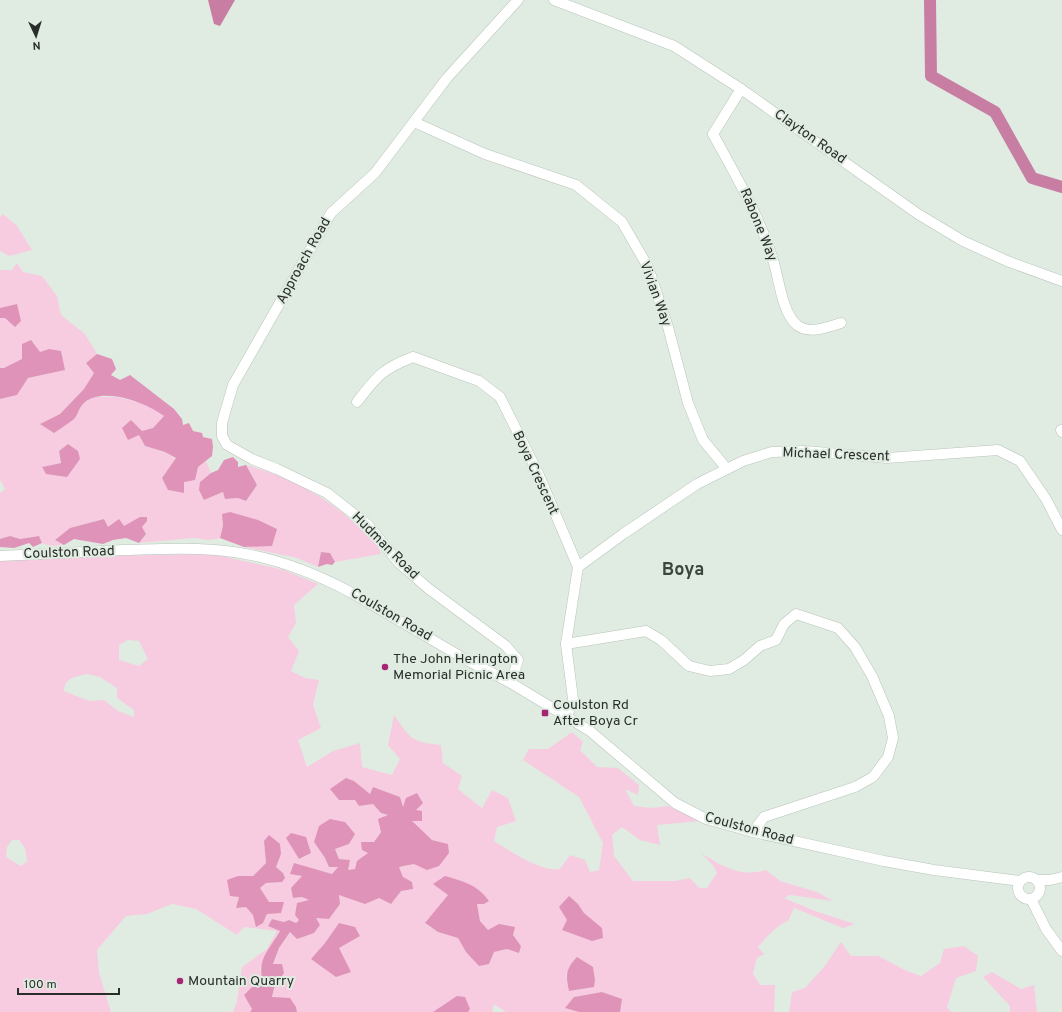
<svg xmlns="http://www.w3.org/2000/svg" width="1062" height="1012" font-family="Overpass,sans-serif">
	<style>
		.green { fill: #f7cce0; fill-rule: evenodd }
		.forest { fill: #df93b8 }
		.water { fill: #c87ea3 }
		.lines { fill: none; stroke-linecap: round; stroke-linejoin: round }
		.river { stroke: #c87ea3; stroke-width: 12 }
		.minor-casing { stroke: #b8c4ba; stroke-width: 11 }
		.minor { stroke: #fff; stroke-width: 10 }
		.poi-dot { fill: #a62573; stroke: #e0ece2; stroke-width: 1.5 }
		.labels { text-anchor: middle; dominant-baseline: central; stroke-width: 4; stroke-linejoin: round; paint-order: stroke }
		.street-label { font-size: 14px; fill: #2a2e2a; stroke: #e0ece2 }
		.poi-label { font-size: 14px; fill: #2a2e2a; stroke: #e0ece2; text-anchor: start }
		.district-label { font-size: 18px; font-weight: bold; fill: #3c463e; stroke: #e0ece2 }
	</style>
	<rect width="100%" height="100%" fill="#e0ece2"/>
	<g class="green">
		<path d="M3,214L17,226L32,250L9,256L0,251V217Z"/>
		<path d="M17,263L23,272L42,276L57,296L61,315L85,334L97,354L86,363L94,373L84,389L60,414L40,424L75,418L83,403L95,397H119L144,404L165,415L153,428L142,431L139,435L145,446L165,452L176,459L162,478L168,490L184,493V481L195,480L198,467L206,461L211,473L200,482L204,500L224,492L225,499L238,498L246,501L257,485L246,465C290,476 330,499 362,530C370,538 378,543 381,554L335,562L330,553L321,552L318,567L297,558L244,547L272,546L222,520L223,526L220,538L210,540L194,538L139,543L146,534L142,527L147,521L124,526L111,525L108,528L104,519L70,528L55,540L64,545L51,546L42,543L39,536L20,539L10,536L0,539V493L5,489L0,480V399L17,395L28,378L65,370L49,349L4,368H0V318H5L17,305L0,308V270H12ZM68,444L78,451L46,474L42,467L61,463L59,451Z"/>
		<path d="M213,554L284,570L318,584L294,605L296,623L288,637L299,651L291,671L305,678L319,680L313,705L321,728L298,740L307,767L333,751L360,743L362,767L392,775L400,759L388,745L394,715C411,739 411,742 441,745L443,763L462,776L458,789L482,808L492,790L508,798L516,821L497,827L494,841C510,851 542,873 560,869L570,855L585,860L590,872L599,870L603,843L579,797L523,760L529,749H548L572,732L583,742L580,750L597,767L618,768L639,785L638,795L625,789L634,806L651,808L668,806L699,821L657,825L660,845L640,840L622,827L612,835L614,856L633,881H675L690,878L699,888H707L717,873L713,865L701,853C721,866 742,878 766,870L780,881L817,892L833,901L790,895L784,898L815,911L855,924L843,928L794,908L788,921C775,926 767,937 758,947L764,954L757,958L753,974L760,985H775L774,1012H620L621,999L602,992L574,997L566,1008L579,1012H506L494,1004L492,1012H468L470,1009L433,1012H297L296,1007L272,998L274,988L284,973L273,965L279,948L290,932L315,917L329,919L340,904L338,894L352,898H379L391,904L400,891L413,889L403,877L399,867L414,864L448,844C429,840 423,836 411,820L421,821L403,807L400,797L373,787L370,795L354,781L355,800L359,806L373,804L381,813L389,815L369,853L358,861L355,869L347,870L350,860L339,859L335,849L349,844L314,842L325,858L329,867H338L332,874L294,864L296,875L302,876L294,898L303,897L309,900L299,920L296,923L289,920L284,922L272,919L268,926L280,930L260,968L262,979L256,983L252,1009L250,1012H233L237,1001L242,967L267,949L277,931L244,927L237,935L196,909L172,904L147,914L126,916L97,950L99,973L111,1012H0V560L84,556ZM128,640L139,641L148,659L139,666L119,660V645ZM87,674L100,677L117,688V698L134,710V717L118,711L104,700L89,701L64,691C65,677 75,677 87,674ZM12,840H19L25,848L27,861L21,866L6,857L7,847ZM264,841L281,854L276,867L283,873L282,882L266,883L260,888C269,903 270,907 263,923L246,907H236L239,897L238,876H253L266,863ZM294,850L311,853L299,859ZM449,894L477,904L480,921L488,931L513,935L521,946L494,952L489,964L466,952L458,938L438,932L425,924ZM578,904L584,913L602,928L562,930ZM339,923V948L311,959L325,943ZM566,974L595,980L594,987L569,991Z"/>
		<path d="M841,942L851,956H878L907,971L921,976L940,963L944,949L964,946L978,956L976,971L956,978L947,1007L951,1012H789L792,992L805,988L824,967Z"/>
		<path d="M992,972L1021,989L1034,985L1037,1012H1010V1006L983,977Z"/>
	</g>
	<g class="forest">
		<path d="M17,304L21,321L15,327L5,318H0V308Z"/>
		<path d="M31,340L40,352L49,349L61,351L65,370L28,378L17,395L0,399V368H4L22,359V344Z"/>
		<path d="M97,354L112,359L116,369L111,375L120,380L130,375L174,409L182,419L183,425L189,423L193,431L202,433L203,437L212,439L213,447L212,456L198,467L195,480L184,482V493L168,490L162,478L176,458L165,452L145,446L139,435L128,440L122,428L131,420L142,431L153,428L164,416C147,403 103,386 84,403C79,407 78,415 74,419C68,424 61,428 54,433L40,424L60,414L84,389L94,373L86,363Z"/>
		<path d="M68,444L78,451L80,459L67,477L46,474L42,467L61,463L59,451Z"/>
		<path d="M233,457L238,462V467L246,465L257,485L246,501L238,498L225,499L223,492L204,500L199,490L200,482L211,473L218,470L224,460Z"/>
		<path d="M230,512L258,520L277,529L272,546L244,547L220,538L223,526L222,514Z"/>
		<path d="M140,517H147V521L142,527L146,534L139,543L126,538L113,540L103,544L74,539L64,545L55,540L70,528L104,519L108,527L119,519L124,526Z"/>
		<path d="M10,536L20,539L39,536L42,543L33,547L29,543L14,548L0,547V539Z"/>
		<path d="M321,552L330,553L335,562L332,565L327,564L318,567Z"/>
		<path d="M346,778L354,781L370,794L373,787L400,797L403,807L406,798L417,793L423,803L416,810L422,811V821H412L432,840L448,844L449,853L439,866L427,870L414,864L399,867L403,877L412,882L413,889L401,891L391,904L379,898L365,904L339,895L340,904L329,919L316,918L320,925L314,933L297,939L290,932L279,948L273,964H282L284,973L274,988L272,997L290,998L296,1007L297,1012H250L252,1009L244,995L256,983L262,979C258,957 270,949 280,931L268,926L272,919L284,922L289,920L296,923L299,920L295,915L297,903L309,900L302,897L293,898L291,888L302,876L290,874L294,863L332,874L338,867H329L325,858L314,842L319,826L330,819L345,822L355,834L349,844L335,849L339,859L350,860L348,870L355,869L357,861L368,853L362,850L361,842H374L381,832L378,819L388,815L381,813L373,804L359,806L355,800H339L330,789Z"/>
		<path d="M291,833L306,837L311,853L299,859L286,838Z"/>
		<path d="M269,835L280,844L281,854L276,867L283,873L285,878L282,882L266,883L260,888L269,902H284L281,913L267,914L263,923L256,927L253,915L246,907L236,908L239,897L230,896L227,880L238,876H253L266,863L264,841Z"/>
		<path d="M445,876C464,882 477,884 489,901L484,904H477L480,921L488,930L499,924L515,927L513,935L521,946L519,953L507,949L494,952L489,964L479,966L466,952L458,938L438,932L425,923L448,895L433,884Z"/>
		<path d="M569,896L578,904L584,913L602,928L603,938L592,941L562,930L567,920L559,907Z"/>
		<path d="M339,923L355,927L360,936L339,948L351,972L336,977L311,959L325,943Z"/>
		<path d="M577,957L593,967L595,980L594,987L569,991C566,975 565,970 577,957Z"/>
		<path d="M602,992L622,999L620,1012H579L565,1008L574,997Z"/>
		<path d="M457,996L465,997L470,1009L468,1012H433Z"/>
	</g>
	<path class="water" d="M208,0H235L220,26L214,24Z"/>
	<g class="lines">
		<path class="river" d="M930,0L931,76L995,112L1032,178L1062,187"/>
		<defs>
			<g id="minor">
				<path d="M554,0L674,46L741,89L918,214L963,241L1007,261L1062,281"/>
				<path d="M741,89L713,134C736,176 760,217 774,263C779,281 783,314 797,325C809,335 828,327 841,323"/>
				<path d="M414,122L485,154L576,185L622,222L648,267L668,327L688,403L703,440L727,469"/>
				<path d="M357,402C377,376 382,369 413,357L479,381L500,397L538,473L578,567L566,644L573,699L567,717"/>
				<path d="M1061,430L1062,432"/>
				<path d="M0,556C41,554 83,552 124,550C166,549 210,546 251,555C286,562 318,575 350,592L465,659L511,683L590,731L675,803L706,819L753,832L884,861L934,870L1020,881"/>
				<path d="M578,567L623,534L697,484L743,461L772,452L805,451L887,458L998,450L1020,461L1046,499L1062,530"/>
				<path d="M566,644L646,631L661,640L689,666L710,671L729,669L744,660L760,646L776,640L784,624L796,614L838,628L855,647L872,676L889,716L893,738L888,757L873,777L855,787L764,817L753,832"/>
				<path d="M511,683L518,660L506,646L429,589L399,563L368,525L327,493L277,469L252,459L227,445L222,436V423L233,385L331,213L375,173L447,78L518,0"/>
				<circle cx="1029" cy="888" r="11"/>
				<path d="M1037,880H1050L1062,877"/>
				<path d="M1031,899L1046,929L1062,951"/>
			</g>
		</defs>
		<use href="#minor" class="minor-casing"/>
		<use href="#minor" class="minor"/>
	</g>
	<g class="poi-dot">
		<circle cx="385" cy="667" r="4"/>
		<rect x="541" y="709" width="8" height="8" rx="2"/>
		<circle cx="180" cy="981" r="4"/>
	</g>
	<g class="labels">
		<g class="street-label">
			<text transform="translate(810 137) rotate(35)">Clayton Road</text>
			<text transform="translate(758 225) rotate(68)">Rabone Way</text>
			<text transform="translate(304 261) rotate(-61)">Approach Road</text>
			<text transform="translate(655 294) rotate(70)">Vivian Way</text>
			<text transform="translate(836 455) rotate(2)">Michael Crescent</text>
			<text transform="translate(535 473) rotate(65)">Boya Crescent</text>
			<text transform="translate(385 546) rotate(45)">Hudman Road</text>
			<text transform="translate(69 553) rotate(-2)">Coulston Road</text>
			<text transform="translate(391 615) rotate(30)">Coulston Road</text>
			<text transform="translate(749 829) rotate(15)">Coulston Road</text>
		</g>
		<g class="poi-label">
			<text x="393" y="659">The John Herington<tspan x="393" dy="16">Memorial Picnic Area</tspan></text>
			<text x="553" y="705">Coulston Rd<tspan x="553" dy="16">After Boya Cr</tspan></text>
			<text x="188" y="981">Mountain Quarry</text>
		</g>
		<g class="district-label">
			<text x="683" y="570">Boya</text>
		</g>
	</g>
	<g transform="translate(36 36) rotate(176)" stroke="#e0ece2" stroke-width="3" paint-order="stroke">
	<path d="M0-3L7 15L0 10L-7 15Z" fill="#2a2e2a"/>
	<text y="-6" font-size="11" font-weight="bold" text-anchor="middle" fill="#2a2e2a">N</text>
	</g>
	<path d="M18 988v6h101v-6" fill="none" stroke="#2a2e2a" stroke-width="2"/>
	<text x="24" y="988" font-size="12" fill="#2a2e2a" stroke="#e0ece2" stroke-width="3" paint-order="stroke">100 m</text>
</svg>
